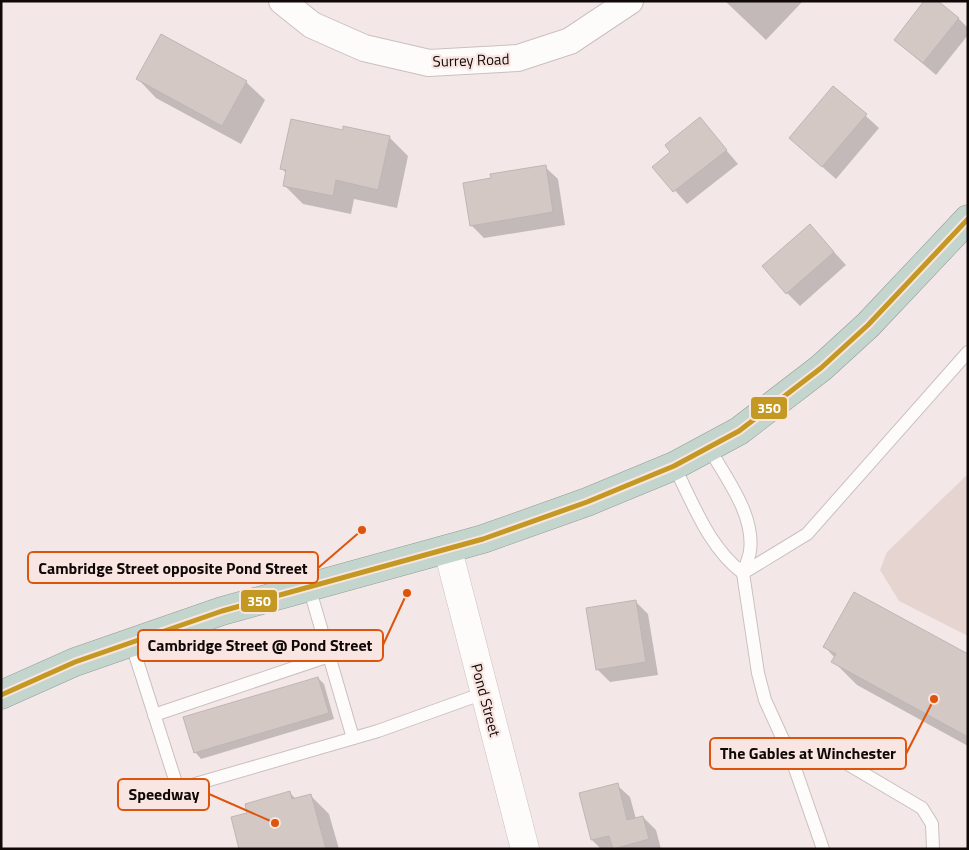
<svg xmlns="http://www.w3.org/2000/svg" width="969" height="850" font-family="'Titillium Web',sans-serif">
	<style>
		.green { fill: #e6d4d0 }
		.shadow { fill: #0003 }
		.building { fill: #d4c8c5; stroke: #beb6b4 }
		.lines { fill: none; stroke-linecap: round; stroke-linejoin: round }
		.lane-casing { stroke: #c9c0bf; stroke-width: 14 }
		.street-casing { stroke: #c9c0bf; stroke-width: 28 }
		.secondary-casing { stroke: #c9c0bf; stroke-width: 29 }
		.highway-casing { stroke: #8f9d96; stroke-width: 29 }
		.lane { stroke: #fdfcfb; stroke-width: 12 }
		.street { stroke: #fdfcfb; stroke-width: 26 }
		.secondary { stroke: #fdfcfb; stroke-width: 28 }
		.highway { stroke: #c4d5ce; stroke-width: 28 }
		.bus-1-casing { stroke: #f9e5e1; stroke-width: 9 }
		.bus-1 { stroke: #c39823; stroke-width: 5 }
		.labels { text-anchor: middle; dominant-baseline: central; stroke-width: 4.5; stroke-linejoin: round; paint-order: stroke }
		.street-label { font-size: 15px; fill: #100908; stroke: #f9e5e1 }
		.leader { fill: none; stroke: #dd550c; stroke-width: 2 }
		.callout-dot { fill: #dd550c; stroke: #f9e5e1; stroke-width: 2 }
		.callout { fill: #f9e5e1; stroke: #dd550c; stroke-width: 2 }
		.callout-label { font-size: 16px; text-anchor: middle; font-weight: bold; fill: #100908 }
		.line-badge { stroke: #f9e5e1; stroke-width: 2 }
		.badge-label { font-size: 14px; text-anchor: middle; font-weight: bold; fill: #fff }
	</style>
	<rect width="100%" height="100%" fill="#f3e8e7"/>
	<path class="green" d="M968,474V636L899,601L880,570L887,552Z"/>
	<g class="shadow">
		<path d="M725,1H803L766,40Z"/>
		<path d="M958,18L968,28V35L936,75L895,40Z"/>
		<path d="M138,79L246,82L265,100L241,144L156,98Z"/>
		<path d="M834,87L879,128L836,179L790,138Z"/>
		<path d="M700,119L738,164L687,204L654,167L672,152Z"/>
		<path d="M344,132L389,137L408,156L397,208L354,199L351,214L303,204L284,185L287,174L282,169Z"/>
		<path d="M545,167L558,179L565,225L484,238L471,225Z"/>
		<path d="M810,226L846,265L800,306L787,293Z"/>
		<path d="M635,601L648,614L658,675L610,682L597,669Z"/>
		<path d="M825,647L968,656V746L857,685L833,661L835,658Z"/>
		<path d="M318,678L324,684L334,719L201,759L195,752Z"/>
		<path d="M617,785L630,797L636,819L643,817L656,830L661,849H601L592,840Z"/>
		<path d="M290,793L296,799L310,795L329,814L339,849H241L249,814Z"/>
	</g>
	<g class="building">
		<path d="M924,1H938L959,18L923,63L894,40Z"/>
		<path d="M161,34L247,81L222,126L136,79Z"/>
		<path d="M833,86L867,114L822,167L789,138Z"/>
		<path d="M700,117L727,150L673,192L652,167L670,152L665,145Z"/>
		<path d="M291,119L343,130V126L390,136L378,190L336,180L333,196L283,186L286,170L280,169Z"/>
		<path d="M546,165L553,212L470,226L463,183L491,178L490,174Z"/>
		<path d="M810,224L834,252L786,294L762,266Z"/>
		<path d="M854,592L968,654V737L831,662L836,654L823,647Z"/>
		<path d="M636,600L646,662L596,670L586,608Z"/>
		<path d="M318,677L329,713L194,753L183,717Z"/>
		<path d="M618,783L627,820L643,816L649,839L613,849L609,836L591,840L579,793Z"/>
		<path d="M290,791L292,799L311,794L326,849H239L231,817L247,813L245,804Z"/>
	</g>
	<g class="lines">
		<defs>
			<g id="lane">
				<path d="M674,466C693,503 709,548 743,573C745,566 749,559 750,551C755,515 726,478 709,448"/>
				<path d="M309,587L353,738"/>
				<path d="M131,642L178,789L378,731L484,693"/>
				<path d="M154,715L329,656"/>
				<path d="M791,757L817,752L829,753L922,808L932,824L933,849"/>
				<path d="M823,849L791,757L765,700L758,673L743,573L807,534L968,352"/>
			</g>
			<path id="street" d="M282,1L312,25L364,48L429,63L518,58L570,41L630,1"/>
			<path id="secondary" d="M448,550L525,849"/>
			<path id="highway" d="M1,695L75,662L222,611L483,539L587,502L674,466L739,431L821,368L868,325L968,219"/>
		</defs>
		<use href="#lane" class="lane-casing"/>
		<use href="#street" class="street-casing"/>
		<use href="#secondary" class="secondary-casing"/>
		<use href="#highway" class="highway-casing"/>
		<use href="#lane" class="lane"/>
		<use href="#street" class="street"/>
		<use href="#secondary" class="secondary"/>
		<use href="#highway" class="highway"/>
		<defs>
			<path id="bus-1" d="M1,695L75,662L222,611L483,539L587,502L674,466L739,431L821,368L868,325L968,219"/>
		</defs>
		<use href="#bus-1" class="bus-1-casing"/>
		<use href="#bus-1" class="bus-1"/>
	</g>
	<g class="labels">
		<g class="street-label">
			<text transform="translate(471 60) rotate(-2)">Surrey Road</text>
			<text transform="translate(486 700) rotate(75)">Pond Street</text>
		</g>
	</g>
	<path class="leader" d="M362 530L318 568M407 593L383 645M934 699L906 754M275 823L209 794"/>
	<g class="callout-dot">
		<circle cx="362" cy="530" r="5"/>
		<circle cx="407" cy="593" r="5"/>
		<circle cx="934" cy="699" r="5"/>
		<circle cx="275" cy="823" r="5"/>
	</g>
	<g class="callout">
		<rect x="28" y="552" width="290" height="31" rx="5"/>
		<rect x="138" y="630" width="245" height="31" rx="5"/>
		<rect x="710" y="738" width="196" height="31" rx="5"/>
		<rect x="118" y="779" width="91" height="31" rx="5"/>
	</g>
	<g class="callout-label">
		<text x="173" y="574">Cambridge Street opposite Pond Street</text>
		<text x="260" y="651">Cambridge Street @ Pond Street</text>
		<text x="808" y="759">The Gables at Winchester</text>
		<text x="164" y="800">Speedway</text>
	</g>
	<g class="line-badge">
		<rect x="750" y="396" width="38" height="24" rx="5" fill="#c39823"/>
		<rect x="240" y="589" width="38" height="24" rx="5" fill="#c39823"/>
	</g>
	<g class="badge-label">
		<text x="769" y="413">350</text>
		<text x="259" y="606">350</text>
	</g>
	<rect width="969" height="850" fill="none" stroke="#100908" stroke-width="5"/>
</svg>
